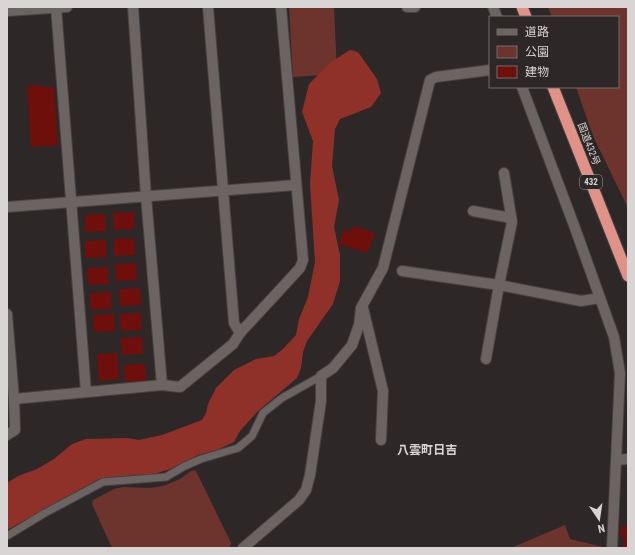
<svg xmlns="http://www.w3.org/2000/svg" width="635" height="555" font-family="'Roboto Condensed','Noto Sans JP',sans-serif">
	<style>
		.green { fill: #6d342e }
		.forest { fill: #903129 }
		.building { fill: #6f0f0c }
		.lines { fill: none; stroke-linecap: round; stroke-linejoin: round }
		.service-casing { stroke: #484343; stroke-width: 9 }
		.minor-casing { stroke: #484343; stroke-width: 12 }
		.trunk-casing { stroke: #484343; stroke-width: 13 }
		.service { stroke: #6b6463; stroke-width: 7 }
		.minor { stroke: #6b6463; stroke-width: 10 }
		.trunk { stroke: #e09287; stroke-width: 11 }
		.labels { text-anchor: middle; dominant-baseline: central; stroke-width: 4; stroke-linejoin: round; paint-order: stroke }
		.shield { fill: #2d2727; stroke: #a5a1a1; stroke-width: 1 }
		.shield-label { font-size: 9px; font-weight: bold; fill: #d9d5d5 }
		.street-label { font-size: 10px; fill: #d9d5d5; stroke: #2d2727 }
		.quarter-label { font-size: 12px; font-weight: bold; fill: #d9d5d5; stroke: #2d2727 }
	</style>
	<rect width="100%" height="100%" fill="#2d2727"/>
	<g class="green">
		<path d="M289,7H334L337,74L293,77Z"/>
		<path d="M548,7H628V208L593,136L576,87H618V17H552Z"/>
		<path d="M195,470L197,473L231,543L230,548H112L92,504L93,500L114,489L123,487L150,488L163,486L180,479L191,471Z"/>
		<path d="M565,525L570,539L607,548H511Z"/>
	</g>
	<path class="forest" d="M350,50L358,52L377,79L381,93L371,107L340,119L335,129L332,166L339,200L334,227L340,255V281L333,304L307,341L303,352L301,368L297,378L258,411L240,431L234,442L217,450L198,455L177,467L154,474L99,479L7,530V483L18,476L37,469L54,459L72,444L86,439L127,438L139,440L162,435L202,420L206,413L208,404L216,388L234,370L256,359L274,356L283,349L296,335L299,319L308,297L315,262L310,184L313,141L302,112L309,84L331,62Z"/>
	<g class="building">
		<path d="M41,85V87H54L58,145L31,147L27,86Z"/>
		<path d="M134,212V229L114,230L113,213Z"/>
		<path d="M105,214L106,231L85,232V215Z"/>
		<path d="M353,226L375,233L367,253L339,244L344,229L351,232Z"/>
		<path d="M134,238L135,255L114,256V239Z"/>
		<path d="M106,240V257L85,258V241Z"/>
		<path d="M136,263L137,280L116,281L115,264Z"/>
		<path d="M108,267V284L88,285L87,268Z"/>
		<path d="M140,288L141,305L120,306L119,289Z"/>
		<path d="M111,292V309L91,310L90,293Z"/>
		<path d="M141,313V330L121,331L120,314Z"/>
		<path d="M114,314L115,331L94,332L93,315Z"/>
		<path d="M142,337L143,354L122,355L121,338Z"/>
		<path d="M117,353L119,379L99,381L97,354Z"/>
		<path d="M145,364L146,381L125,382L124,365Z"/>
		<path d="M622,525L628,527V548H622L625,538L619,536Z"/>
	</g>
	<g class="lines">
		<defs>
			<path id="service" d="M7,536L45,513L103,482L166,477L183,467L201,459L238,448L252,436L263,413L282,398L321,376"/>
			<g id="minor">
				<path d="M56,7L86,392"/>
				<path d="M133,7L146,196L162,385"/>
				<path d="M208,7L234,323L240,333"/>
				<path d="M407,7H415"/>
				<path d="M493,7L497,17"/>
				<path d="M7,11L67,7"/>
				<path d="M522,87L575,228L614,337L620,373L612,548"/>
				<path d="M7,207L296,185"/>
				<path d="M473,211L511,218"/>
				<path d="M402,271L499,285L581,301L600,298"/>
				<path d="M363,308L383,391L381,440"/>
				<path d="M7,314L14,399L15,430L7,435"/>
				<path d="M486,359L499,285L512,222L504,173"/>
				<path d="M14,399L162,385L180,387L233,344L240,333L300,268L303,260L281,7"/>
				<path d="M617,460L628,459"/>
				<path d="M243,548L299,500L306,490L310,475L321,401V376L333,368L352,345L359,325L361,308L383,268L430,80L436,77L490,70"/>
			</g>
			<g id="trunk">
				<path d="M522,7L526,17"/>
				<path d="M553,87L628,276"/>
			</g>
		</defs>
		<use href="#service" class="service-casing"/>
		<use href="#minor" class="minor-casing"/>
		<use href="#trunk" class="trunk-casing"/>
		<use href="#service" class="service"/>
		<use href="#minor" class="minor"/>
		<use href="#trunk" class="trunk"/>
	</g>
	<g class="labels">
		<rect class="shield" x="580" y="175" width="22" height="14" rx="3"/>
		<g class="shield-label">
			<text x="591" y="182">432</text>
		</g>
		<g class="street-label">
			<text transform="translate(589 144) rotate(69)">国道432号</text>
		</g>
		<g class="quarter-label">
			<text x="427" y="450">八雲町日吉</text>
		</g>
	</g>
	<rect width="635" height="555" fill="none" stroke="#d9d5d5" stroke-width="16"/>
	<rect x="489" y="16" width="130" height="72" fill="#2d2727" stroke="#726d6d"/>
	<rect x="497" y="29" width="20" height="6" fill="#6b6463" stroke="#726d6d"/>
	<text x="525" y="36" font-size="12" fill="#d9d5d5">道路</text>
	<rect x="497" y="46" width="20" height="12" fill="#6d342e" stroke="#726d6d"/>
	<text x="525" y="56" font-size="12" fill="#d9d5d5">公園</text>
	<rect x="497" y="66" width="20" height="12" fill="#6f0f0c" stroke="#726d6d"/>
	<text x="525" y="76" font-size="12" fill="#d9d5d5">建物</text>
	<g transform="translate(599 519) rotate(167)" stroke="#2d2727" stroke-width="3" paint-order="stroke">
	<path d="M0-3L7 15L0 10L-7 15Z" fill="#d9d5d5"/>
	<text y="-6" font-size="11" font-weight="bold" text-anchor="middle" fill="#d9d5d5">N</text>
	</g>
</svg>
